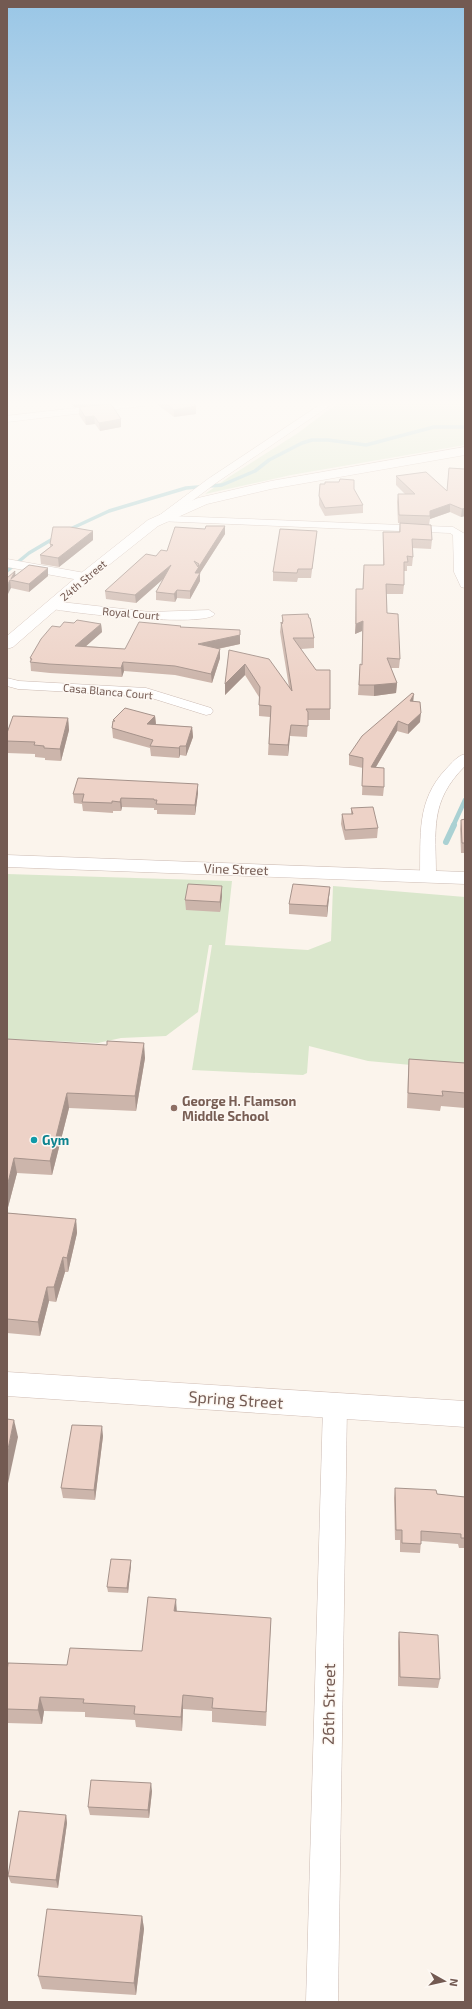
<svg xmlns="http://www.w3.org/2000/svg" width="472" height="2009" font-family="'Exo 2',sans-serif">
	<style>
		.green { fill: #dae7cc }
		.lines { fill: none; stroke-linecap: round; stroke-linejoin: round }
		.stream-far2 { stroke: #aad1d3; stroke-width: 3.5 }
		.stream-far1 { stroke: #aad1d3; stroke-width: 4.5 }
		.stream { stroke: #aad1d3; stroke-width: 6 }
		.minor-casing { stroke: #ccbbb3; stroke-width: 1 }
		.tertiary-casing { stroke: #ccbbb3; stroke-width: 1 }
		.secondary-casing { stroke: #d0bdb4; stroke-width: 1 }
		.minor { fill: #fff; fill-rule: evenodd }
		.tertiary { fill: #fff; fill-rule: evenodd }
		.secondary { fill: #fff; fill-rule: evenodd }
		.wall { fill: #ccb5ab }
		.shaded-wall { fill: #a6938b }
		.building { fill: #edd2c7; stroke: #a6938b; fill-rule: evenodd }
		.education-dot { fill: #8d6e63; stroke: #fdf8f3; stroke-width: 1.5 }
		.culture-dot { fill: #0f9aa8; stroke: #fdf8f3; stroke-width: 1.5 }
		.labels { text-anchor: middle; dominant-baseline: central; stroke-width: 3; stroke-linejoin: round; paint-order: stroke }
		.far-street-label { font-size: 11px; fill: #735a52; stroke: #fdf8f3 }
		.street-label { font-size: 13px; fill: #735a52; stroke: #fdf8f3 }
		.education-label { font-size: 13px; font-weight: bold; fill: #785e54; stroke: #fdf8f3; text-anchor: start }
		.culture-label { font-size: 13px; font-weight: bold; fill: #0d838f; stroke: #fdf8f3; text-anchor: start }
		.near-street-label { font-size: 16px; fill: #735a52; stroke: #fdf8f3 }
	</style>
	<rect width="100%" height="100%" fill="#fbf4ec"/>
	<g class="green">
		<path d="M339,402H465V445L291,475L205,494L229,477L298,433Z"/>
		<path d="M7,874L232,881L225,945L308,950L331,941L333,886L465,897V1070L368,1061L309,1046L307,1073L303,1075L192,1070L212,945H209L198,1012L166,1036L121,1038L98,1043L7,1039Z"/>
	</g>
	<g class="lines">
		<g class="stream-far2">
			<path d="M66,531L109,511L186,488L222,485L255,471L269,460L302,443L312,440H328L366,445L434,427H465"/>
			<path d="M7,571L29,553L56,537"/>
		</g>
		<path class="stream-far1" d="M453,826L465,800"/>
		<path class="stream" d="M446,842L454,825"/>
		<defs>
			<g id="minor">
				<path d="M129,402H157L152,405L7,422V416Z"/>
				<path d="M324,402H335L216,483L172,516L453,527L465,534V588L461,587L454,572L453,535L450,533L157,521L155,519L157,517L208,479Z"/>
				<path d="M7,559L85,573L91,577L85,581L7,567Z"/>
				<path d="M52,601L150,612L209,610L215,614C206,628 68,613 48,608L46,605Z"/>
				<path d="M7,678L19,681L146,688L211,708L213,711L211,714L206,715L145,696L18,689L7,686Z"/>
				<path d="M465,754V766C429,802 436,830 436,876L434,879L428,881L422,879L420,876C421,835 416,801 446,769C452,763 457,756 465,754Z"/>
				<path d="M335,1396L343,1399L347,1406L338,2002H306L323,1406L327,1399Z"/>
			</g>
			<path id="tertiary" d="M7,855L465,872V884L7,867Z"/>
			<g id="secondary">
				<path d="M465,447V455L271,489L207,504L158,526L90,580L13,647L7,649V636L80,574L148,520L198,498L271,481Z"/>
				<path d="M7,1372L465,1401V1427L7,1396Z"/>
			</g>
		</defs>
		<use href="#minor" class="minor-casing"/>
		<use href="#tertiary" class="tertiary-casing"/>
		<use href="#secondary" class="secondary-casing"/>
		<use href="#minor" class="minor"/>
		<use href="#tertiary" class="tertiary"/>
		<use href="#secondary" class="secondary"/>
	</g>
	<g class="wall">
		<path d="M70,402H106V403L74,407Z"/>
		<path d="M157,402H191L196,414L174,417L157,404Z"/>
		<path d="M79,407L121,419V427L100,431L95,424L86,425L79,415Z"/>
		<path d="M449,468L465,516L461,517L450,512L430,519L429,525L432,540L431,549L412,548L413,557L412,566H407V571H404V585L403,594H386L387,613L400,659L399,668H391L397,683L396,693L374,696L358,695L360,664L362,665V631L355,634L356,589H363L364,565H383V532H399L400,523H398L397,502L398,494H405L396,485V476L447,491Z"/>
		<path d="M319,496L363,505V513L325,516L319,505Z"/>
		<path d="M225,526V534L200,573V581L190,599L177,598L175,602L156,600V592L163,579L136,603L106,599L105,591L156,556L167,551L205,529Z"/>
		<path d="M317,531L316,539L311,578H298L297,582L273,581V572Z"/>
		<path d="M93,540L59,567L41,564L40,555L50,547V544Z"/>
		<path d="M15,575L48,576L29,592L11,588L7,578Z"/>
		<path d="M282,615L309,618L314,638V648L301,649L330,709V720H308L307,737L290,736L288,756L268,755L270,717L259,716V697L245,675L225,695V684L229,650L289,687L280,632L281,622L282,624Z"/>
		<path d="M74,623L101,624L102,632L86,646L125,649L181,626V627L240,635V644L218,649H220V658L212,683L175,675L124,671L122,677L50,673L31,671L30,658L60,627Z"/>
		<path d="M414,702L420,722L408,734L397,731L376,767L384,787L383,796L362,795L363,768L349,765V755Z"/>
		<path d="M155,716L156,724L192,727L193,737L186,756L180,755L179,758L151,756L150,748L113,738L112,728L113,720Z"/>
		<path d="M68,718L69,730L61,761L45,760V758L35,757V754L7,753V741Z"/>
		<path d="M198,784V793L195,815L157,814V810H154V808L122,807L121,811H113V813L83,811L82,804L74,803L73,794Z"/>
		<path d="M351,808L378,828L377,838L345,840L341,824L342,814H351Z"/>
		<path d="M465,819V853H461L460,829L461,820Z"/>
		<path d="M222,886V896L220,912L186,910L185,900Z"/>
		<path d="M330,887L327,917L289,914V904Z"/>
		<path d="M7,1039L145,1058L136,1111L69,1108L52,1175L17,1173L7,1211Z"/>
		<path d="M409,1059L465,1063V1108L441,1106L440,1111L407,1108L408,1074Z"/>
		<path d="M7,1213L76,1219L77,1233L68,1272H65L56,1302L49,1301L40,1336L7,1333Z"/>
		<path d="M103,1436L95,1500L63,1498L61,1488Z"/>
		<path d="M395,1488L437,1494L465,1497V1548H459L458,1544L421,1541L420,1553L400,1552V1540H395L394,1498Z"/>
		<path d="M131,1560V1565L128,1593L108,1592L107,1587Z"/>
		<path d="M177,1611L271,1618L266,1726L212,1722V1711L183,1709L182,1731L136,1727L135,1720L85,1717V1712L44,1711L42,1724L7,1723V1672L67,1665L142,1651Z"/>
		<path d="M399,1632L440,1679L438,1688L398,1686V1641Z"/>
		<path d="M152,1791L149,1818L90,1815L88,1807Z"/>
		<path d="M66,1815L67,1823L58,1888L11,1883L8,1876Z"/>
		<path d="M142,1916L144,1929L136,1995L42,1989L38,1976Z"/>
	</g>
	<g class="shaded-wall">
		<path d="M73,402H106V403L74,407Z"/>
		<path d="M196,406V414L174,417V410Z"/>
		<path d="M94,416L95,424L86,425L85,417Z"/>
		<path d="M121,419V427L100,431L99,423Z"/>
		<path d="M450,504V512L430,519V511Z"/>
		<path d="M465,508V516L461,517L462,509Z"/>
		<path d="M225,526V534L200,573V581L190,599V591L195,573Z"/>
		<path d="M93,531V540L59,567L58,558Z"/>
		<path d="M171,565V572L136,603L135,595Z"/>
		<path d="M48,568V576L29,592V584Z"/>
		<path d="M15,571L16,579H11Z"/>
		<path d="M10,580L11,588L7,596V586Z"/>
		<path d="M177,590V598L175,602L174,594Z"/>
		<path d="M363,621L362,631L355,634L356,624Z"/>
		<path d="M101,624L102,632L76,655L75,646Z"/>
		<path d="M240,635V644L198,653V644Z"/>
		<path d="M220,649V658L212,683L211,674Z"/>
		<path d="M123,662L124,671L122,677L121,668Z"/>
		<path d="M245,664V675L225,695V684Z"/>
		<path d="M397,683L396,693L374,696V685Z"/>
		<path d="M414,694L413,704L410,701Z"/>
		<path d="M421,713L420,722L408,734V725Z"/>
		<path d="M155,716L156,725L147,724Z"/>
		<path d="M68,718L69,730L61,761L60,749Z"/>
		<path d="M398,721L397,731L370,777L371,767Z"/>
		<path d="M291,725L290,736L288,756V745Z"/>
		<path d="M192,727L193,737L186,756V746Z"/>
		<path d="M180,746V755L179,758V748Z"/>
		<path d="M198,784V793L195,815V805Z"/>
		<path d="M121,798L122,807L121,811L120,802Z"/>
		<path d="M222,886V896L220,912V902Z"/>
		<path d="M330,887L327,917V906Z"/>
		<path d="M144,1043L145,1058L136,1111L135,1096Z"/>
		<path d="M67,1093L69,1108L52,1175L50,1161Z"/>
		<path d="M14,1158L17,1173L7,1211V1187Z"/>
		<path d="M76,1219L77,1233L68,1272L67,1258Z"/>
		<path d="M63,1257L65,1272L56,1302L54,1287Z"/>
		<path d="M47,1287L49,1301L40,1336L38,1322Z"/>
		<path d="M14,1420L18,1437L7,1488V1454Z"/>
		<path d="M102,1426L103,1436L95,1500L94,1490Z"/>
		<path d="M131,1560V1565L128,1593L127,1588Z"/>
		<path d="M176,1599L177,1614L174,1611Z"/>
		<path d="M183,1695V1709L182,1731L181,1717Z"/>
		<path d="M40,1697L44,1711L42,1724L38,1710Z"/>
		<path d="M151,1783L152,1791L149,1818L148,1810Z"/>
		<path d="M66,1815L67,1823L58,1888L56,1880Z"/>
		<path d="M142,1916L144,1929L136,1995L134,1983Z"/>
	</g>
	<g class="building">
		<path d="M164,402H191L196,406L174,410Z"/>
		<path d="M111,404L121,419L99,423L94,416L85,417L79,407Z"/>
		<path d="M449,468L465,469V508L462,509L450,504L430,511V516L399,515L398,494H415L396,476L426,472L447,491Z"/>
		<path d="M340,479L354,480V489L363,505L325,508L319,496L320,484H325V482H339Z"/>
		<path d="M400,523L431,525L432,540L412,539L413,557L407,556L408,562H404V585L386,584L387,613L398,614L400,659L387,658L397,683L374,685H359L360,664L362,665L363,621L356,624V589H363L364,565H384L383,532H400Z"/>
		<path d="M206,526H225L195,573H200L190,591L177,590L174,594L156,592L171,565L135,595L105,591L146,554L156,556L161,550L167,551L175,527L205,529ZM194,561L199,564L198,567Z"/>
		<path d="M53,527H70L93,531L58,558L40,555L53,545L50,544Z"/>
		<path d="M280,529L317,531L312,569H298L297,573L273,572Z"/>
		<path d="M29,565L48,568L29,584L10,580L7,586V578L15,571L11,579Z"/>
		<path d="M308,614L309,618H310L314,638H293L316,670H330V709H306L308,712V726L291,725L288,745L269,744L271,706L259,705L260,687L245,664L225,684L229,650L269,659L292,691L281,622L282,624L283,621L282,615Z"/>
		<path d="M77,620L101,624L75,646L125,649L139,622L181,626L180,627L240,630V635L198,644L220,649L211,674L175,666L123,662L121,668L49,664L30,662L32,659L30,658L41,639L52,626L60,627L64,622L74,623Z"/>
		<path d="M412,693L414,694L410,701L420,702L421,713L408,725L398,721L371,767L384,768V787L362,786L363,758L349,755L362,736Z"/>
		<path d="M125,708L155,716L147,724L192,727L186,746H180L179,748L150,746L153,740L112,728L113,721H115L113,720Z"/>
		<path d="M13,716L68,718L60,749L44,748V746L34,745L35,742L7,741V733Z"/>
		<path d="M78,778L198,784L195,805L156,804L157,800H154V799L121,798L120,802L112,801V803L82,802L84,794H73Z"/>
		<path d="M373,807L378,828L345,830L342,814H353L351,808Z"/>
		<path d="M465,819V843H462L461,820Z"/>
		<path d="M188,884L222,886L220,902L185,900Z"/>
		<path d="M293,884L330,887L327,906L289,904Z"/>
		<path d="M7,1039L107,1045V1041L144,1043L135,1096L67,1093L50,1161L14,1158L7,1187Z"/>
		<path d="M409,1059L465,1063V1093L442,1091L443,1096L408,1093Z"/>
		<path d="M7,1213L76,1219L67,1258L63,1257L54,1287H47L38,1322L7,1319Z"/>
		<path d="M7,1419L14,1420L7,1454Z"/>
		<path d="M72,1425L102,1426L94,1490L61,1488Z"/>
		<path d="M395,1488L436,1490L437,1494L465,1497V1538H461V1534L421,1531V1544L402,1543V1530H396Z"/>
		<path d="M111,1559L131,1560L127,1588L107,1587Z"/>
		<path d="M148,1597L176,1599L174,1611L271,1618L266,1712L212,1708L213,1698L183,1695L181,1717L134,1714L135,1706L83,1703L84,1699L40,1697L38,1710L7,1709V1672L8,1663L67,1665L70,1648L142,1651Z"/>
		<path d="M399,1632L438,1635L440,1679L400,1677Z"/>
		<path d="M91,1780L151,1783L148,1810L88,1807Z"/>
		<path d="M19,1811L66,1815L56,1880L8,1876Z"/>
		<path d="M47,1909L142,1916L134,1983L38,1976Z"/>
	</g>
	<linearGradient id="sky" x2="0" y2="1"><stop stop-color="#99c6e6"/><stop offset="0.59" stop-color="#fdfaf6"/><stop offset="1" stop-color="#fdfaf6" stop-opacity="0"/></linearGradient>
	<rect width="472" height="683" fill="url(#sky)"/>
	<circle class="education-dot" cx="174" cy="1108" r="4"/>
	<circle class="culture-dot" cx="34" cy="1140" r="4"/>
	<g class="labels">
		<g class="far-street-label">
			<text transform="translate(83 580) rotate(-40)">24th Street</text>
			<text transform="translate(131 613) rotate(5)">Royal Court</text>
			<text transform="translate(108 691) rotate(5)">Casa Blanca Court</text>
		</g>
		<g class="street-label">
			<text transform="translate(236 869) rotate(2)">Vine Street</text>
		</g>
		<g class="education-label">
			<text x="182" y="1101">George H. Flamson<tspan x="182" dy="15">Middle School</tspan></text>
		</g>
		<g class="culture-label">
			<text x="42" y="1140">Gym</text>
		</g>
		<g class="near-street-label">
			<text transform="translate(236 1399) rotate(4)">Spring Street</text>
			<text transform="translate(328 1704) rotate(-89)">26th Street</text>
		</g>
	</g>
	<rect width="472" height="2009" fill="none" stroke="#735a52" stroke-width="16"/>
	<g transform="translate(444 1981) rotate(98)" stroke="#fdf8f3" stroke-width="3" paint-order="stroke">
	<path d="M0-3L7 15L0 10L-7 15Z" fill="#735a52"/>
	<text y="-6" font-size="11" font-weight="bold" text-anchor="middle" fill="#735a52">N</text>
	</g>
</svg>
